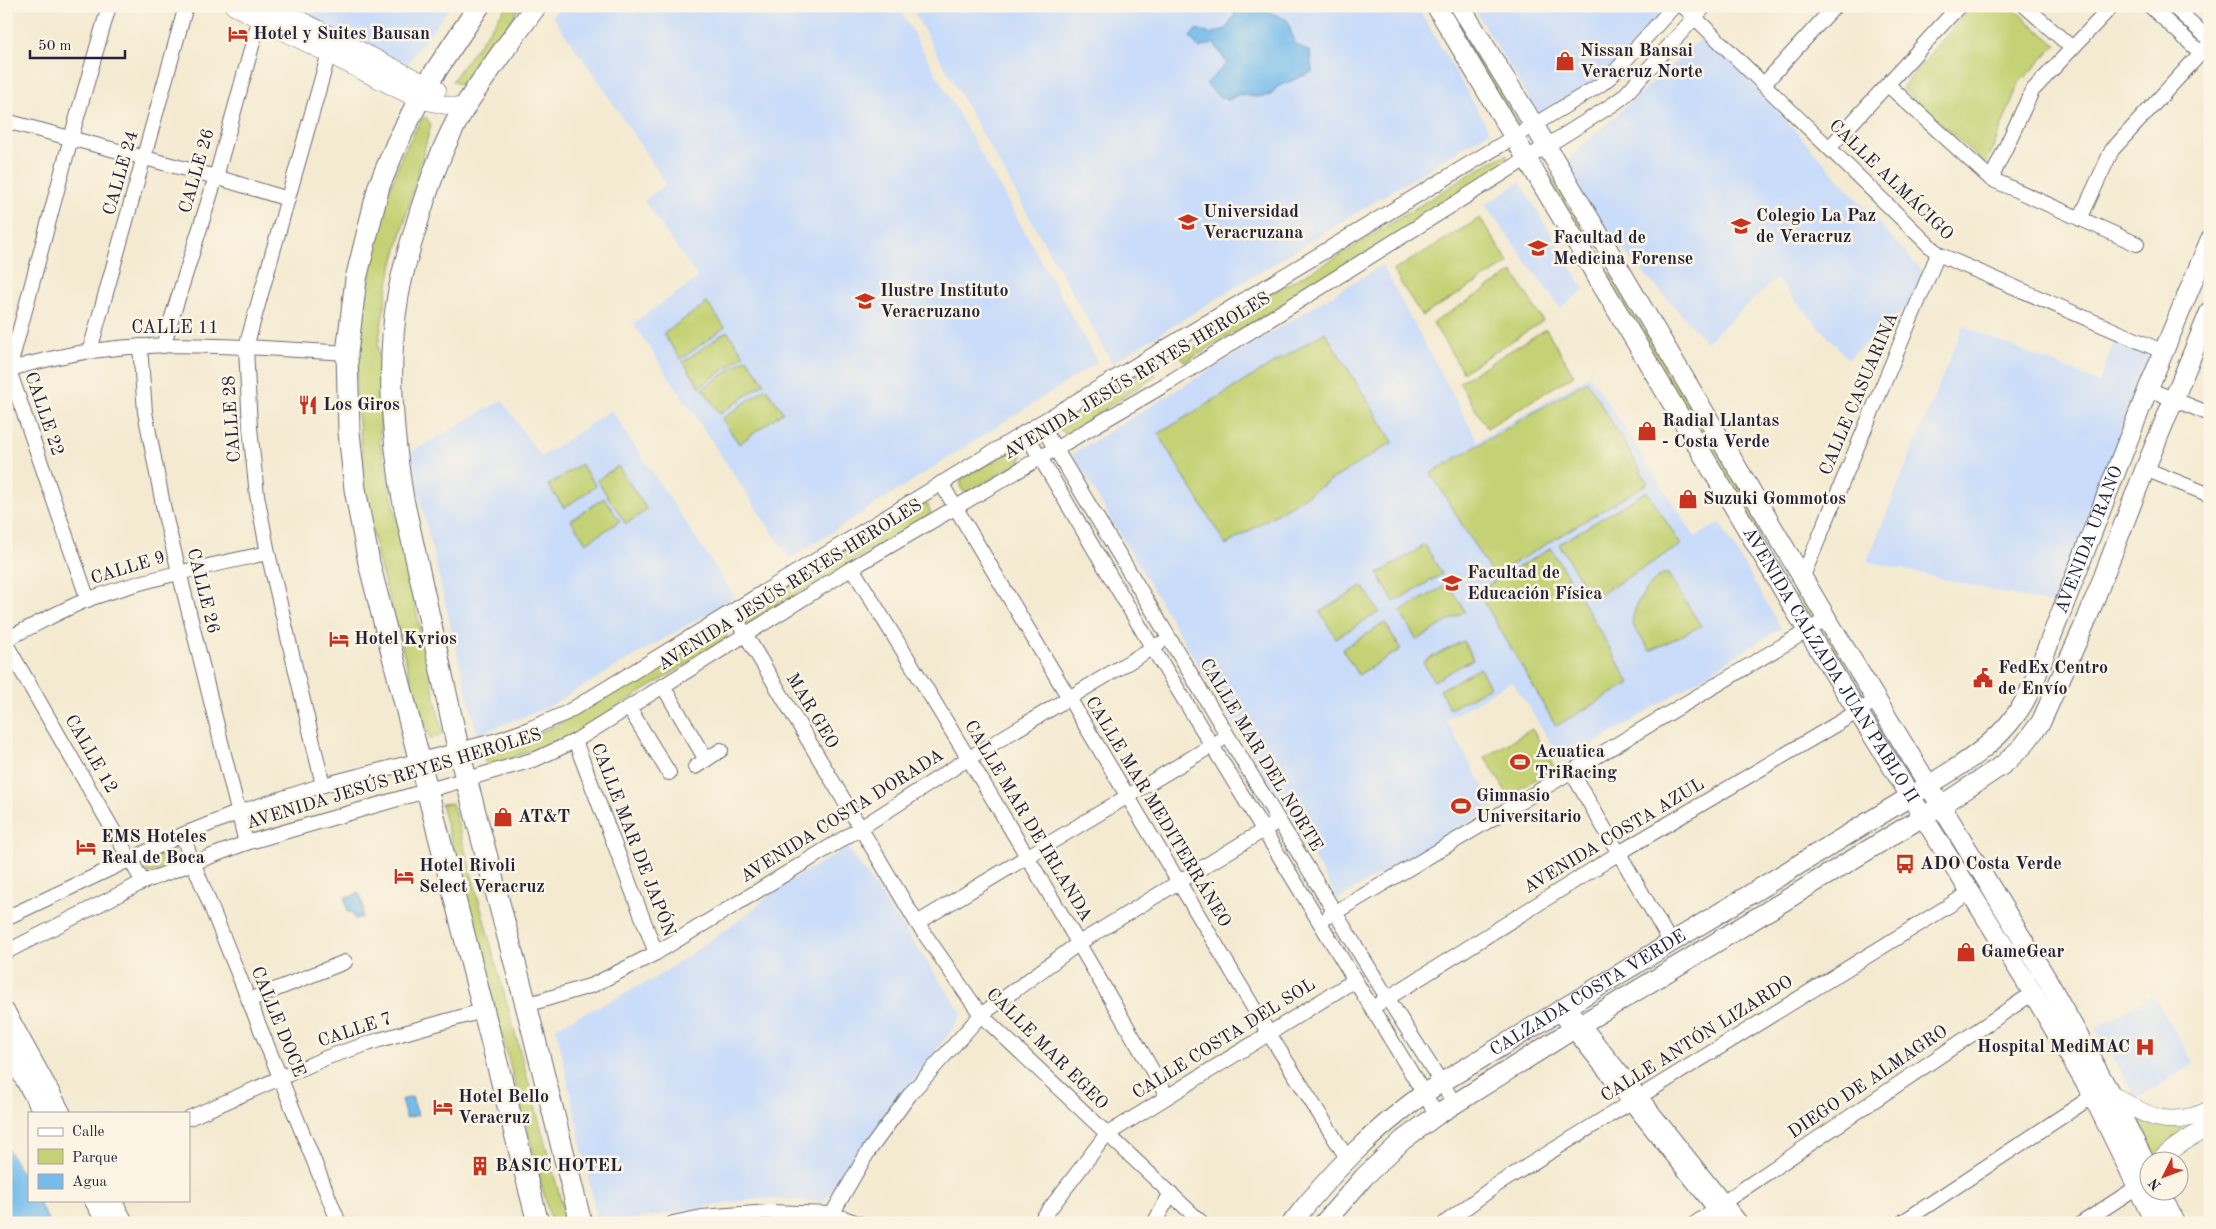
<svg xmlns="http://www.w3.org/2000/svg" width="2216" height="1229" font-family="'Old Standard TT',serif">
	<style>
		.built { fill: #c9dcf9 }
		.green { fill: #c4d274; stroke: #737a58 }
		.water { fill: #75bcec; stroke: #4c6f94 }
		.pier { fill: #f4ead1 }
		.lines { fill: none; stroke-linecap: round; stroke-linejoin: round }
		.minor-casing { stroke: #6c6870; stroke-width: 16 }
		.tertiary-casing { stroke: #6c6870; stroke-width: 19 }
		.secondary-casing { stroke: #6c6870; stroke-width: 21 }
		.primary-casing { stroke: #6c6870; stroke-width: 23 }
		.minor { stroke: #fff; stroke-width: 14 }
		.tertiary { stroke: #fff; stroke-width: 18 }
		.secondary { stroke: #fff; stroke-width: 19 }
		.primary { stroke: #fff; stroke-width: 21 }
		.labels { text-anchor: middle; dominant-baseline: central; stroke-width: 5; stroke-linejoin: round; paint-order: stroke }
		.poi-label { font-size: 18px; font-weight: bold; fill: #22223b; stroke: #fcf5e5; text-anchor: start }
		.street-label { font-size: 18px; fill: #22223b; stroke: #fcf5e5 }
	</style>
	<rect width="100%" height="100%" fill="#fcf5e5"/>
	<filter id="ink" filterUnits="userSpaceOnUse"><feTurbulence type="fractalNoise" baseFrequency=".02" numOctaves="2"/><feDisplacementMap in="SourceGraphic" scale="10" xChannelSelector="R" yChannelSelector="G"/><feConvolveMatrix kernelMatrix="1 2 1 2 8 2 1 2 1" color-interpolation-filters="sRGB"/></filter>
	<filter id="wash" filterUnits="userSpaceOnUse"><feTurbulence type="fractalNoise" baseFrequency=".0096" numOctaves="4" result="noise"/><feDisplacementMap in="SourceGraphic" scale="20" xChannelSelector="R" yChannelSelector="G"/><feGaussianBlur stdDeviation="1.12" result="paint"/><feColorMatrix in="noise" values="0 0 0 0 0 0 0 0 0 0 0 0 0 0 0 0 0 1.4 0 .05"/><feComposite in="paint" operator="in"/></filter>
	<g filter="url(#wash)">
		<rect width="100%" height="100%" fill="#f4ead1"/>
		<g class="built">
			<path d="M287,6H451L404,68Z"/>
			<path d="M560,6H898L1098,362L790,559L633,323L698,278L644,201L666,184L601,85L552,16Z"/>
			<path d="M910,6H1417L1490,131L1112,363Z"/>
			<path d="M1472,6H1673L1610,76L1540,116Z"/>
			<path d="M1707,33L1933,283L1848,359L1776,279L1706,342L1553,172Z"/>
			<path d="M1520,182L1585,290L1560,308L1485,205Z"/>
			<path d="M1382,265L1478,441L1590,375L1695,537L1720,523L1781,628L1564,763L1512,681L1446,720L1495,807L1338,899L1072,454Z"/>
			<path d="M1963,326L2099,382L2114,342L2151,357L2055,605L1867,561Z"/>
			<path d="M502,400L541,457L611,410L735,597L548,707L477,735L409,453Z"/>
			<path d="M848,847L963,1014L823,1202L759,1198L612,1223H598L556,1027L654,979L734,924L778,888Z"/>
			<path d="M2153,995L2194,1064L2137,1099L2095,1029Z"/>
		</g>
		<g class="green">
			<path d="M507,6H520L467,88L452,81Z"/>
			<path d="M1441,6H1449L1519,124L1518,127Z"/>
			<path d="M1971,6H2010L2056,45L2019,83L1986,165L1902,88Z"/>
			<path d="M426,117L431,125L389,278L378,346L381,370L380,442L443,735L430,739L418,706L377,555L367,501L356,393L359,333L376,239L387,197L403,153L421,120Z"/>
			<path d="M1507,154V161L1477,180L1469,189L1290,300L1185,362L1181,356L1222,331L1263,298L1337,257L1480,168Z"/>
			<path d="M1544,165L1815,612V616L1809,617L1541,168Z"/>
			<path d="M1480,218L1509,263L1422,316L1393,271Z"/>
			<path d="M1513,272L1543,321L1463,372L1433,323Z"/>
			<path d="M707,303L725,327L681,359L663,334Z"/>
			<path d="M1546,329L1574,375L1487,428L1459,382Z"/>
			<path d="M727,331L744,355L700,387L683,362Z"/>
			<path d="M1325,332L1393,442L1226,545L1158,434Z"/>
			<path d="M747,358L764,383L720,414L703,389Z"/>
			<path d="M1152,367L1156,376L1066,434L1060,429V421Z"/>
			<path d="M1587,381L1648,483L1493,576L1431,473Z"/>
			<path d="M766,388L783,412L739,444L722,419Z"/>
			<path d="M1018,447L1022,453L1021,461L967,493L961,489V479Z"/>
			<path d="M581,464L596,486L564,508L548,485Z"/>
			<path d="M618,466L647,510L626,524L597,480Z"/>
			<path d="M1647,491L1681,545L1592,599L1559,544Z"/>
			<path d="M604,498L620,521L586,543L571,520Z"/>
			<path d="M922,503L928,505L931,514L748,625L744,622L742,616L745,610Z"/>
			<path d="M1425,545L1442,574L1394,602L1378,574Z"/>
			<path d="M1551,548L1630,683L1556,726L1478,591Z"/>
			<path d="M1662,574H1668L1701,626L1650,651L1632,624C1634,602 1646,588 1662,574Z"/>
			<path d="M1448,584L1465,611L1417,640L1400,612Z"/>
			<path d="M1363,586L1379,612L1336,638L1320,612Z"/>
			<path d="M1385,623L1401,649L1358,675L1342,649Z"/>
			<path d="M722,628L727,634L724,641L572,735L490,766L485,762L484,759L488,754L555,726Z"/>
			<path d="M1824,629L1866,699L1859,698L1822,631Z"/>
			<path d="M1463,641L1473,659L1434,681L1423,662Z"/>
			<path d="M1480,668L1490,687L1450,709L1440,690Z"/>
			<path d="M1875,713L1915,781V783L1912,784L1874,721L1872,715Z"/>
			<path d="M1532,729L1555,768L1508,795L1485,757Z"/>
			<path d="M452,803L567,1223L551,1221L441,804Z"/>
			<path d="M1941,824L1948,831L2094,1077L1939,826Z"/>
			<path d="M169,850L176,854L174,865L148,874L145,868L146,860Z"/>
			<path d="M2125,1111L2189,1130L2154,1161Z"/>
		</g>
		<g class="water">
			<path d="M1232,6H1264L1265,10L1287,20L1295,44L1310,52L1312,72L1277,87L1271,95L1256,97L1239,94L1228,100L1217,95L1206,84L1227,63L1214,43L1199,48L1190,37L1197,29L1209,34L1226,29L1235,14Z"/>
			<path d="M358,892L359,896H361L364,909L362,910V917L355,919L352,912H348L345,899L347,896L351,897Z"/>
			<path d="M412,1097L418,1115L406,1118L401,1100Z"/>
			<path d="M6,1145L29,1185V1200H37L50,1223H6Z"/>
		</g>
		<path class="pier" d="M6,1143L29,1180V1185L6,1145Z"/>
	</g>
	<g filter="url(#ink)">
		<g class="lines">
			<defs>
				<g id="minor">
					<path d="M1683,6L1938,254L2164,352"/>
					<path d="M2025,6L2072,48"/>
					<path d="M2150,6L2201,53L2208,56"/>
					<path d="M2173,6L2210,40"/>
					<path d="M1764,84L1835,6"/>
					<path d="M1888,85L1991,179L2137,244"/>
					<path d="M6,121L216,177L288,199"/>
					<path d="M1830,147L1959,6"/>
					<path d="M1991,179L2032,91L2112,6"/>
					<path d="M2080,219L2112,150L2210,43"/>
					<path d="M140,346L145,412L165,515L246,843"/>
					<path d="M163,346L216,177L263,6"/>
					<path d="M90,350L186,6"/>
					<path d="M6,371C21,365 38,362 54,358C149,336 250,348 347,353"/>
					<path d="M2148,389L2210,414"/>
					<path d="M1040,423L1279,821L1388,999L1455,1104"/>
					<path d="M1025,432L1152,647L1437,1115"/>
					<path d="M2145,469L2210,495"/>
					<path d="M941,483L1268,1032L1347,1158"/>
					<path d="M852,568C960,742 1065,918 1167,1096"/>
					<path d="M1803,576L1938,254"/>
					<path d="M88,600L9,370L71,138L109,6"/>
					<path d="M732,612L917,923L981,1015L1202,1223"/>
					<path d="M6,639C34,626 61,610 89,599C148,578 208,566 268,553"/>
					<path d="M6,644L143,882"/>
					<path d="M663,686L706,760"/>
					<path d="M629,708L669,773"/>
					<path d="M575,741L656,953"/>
					<path d="M695,767L721,750"/>
					<path d="M1571,771L1671,943"/>
					<path d="M323,785L268,553L257,495L250,428L246,347L329,53"/>
					<path d="M182,835L339,1223"/>
					<path d="M1329,916L1827,619"/>
					<path d="M6,918L182,835L237,813L323,785L498,740L529,729L566,713L1040,423L1600,85L1611,76L1674,6"/>
					<path d="M917,923L1221,740"/>
					<path d="M6,952L143,882L246,843L536,759L575,741L852,568L1173,380L1612,105L1623,97L1705,6"/>
					<path d="M249,1000L345,962"/>
					<path d="M1380,1003L1619,853L1877,700"/>
					<path d="M526,1005L593,985L656,953L859,829L969,758L1159,644"/>
					<path d="M1569,1007L1741,1223"/>
					<path d="M1559,1013L1726,1223"/>
					<path d="M189,1118L328,1057L379,1040L482,1011"/>
					<path d="M1724,1202L2033,993"/>
					<path d="M673,1223L702,1217L769,1212L832,1214L858,1223"/>
					<path d="M829,1223L832,1214L868,1152L911,1093L981,1015L1079,943L1272,825"/>
					<path d="M1039,1223L1106,1135L1355,980"/>
					<path d="M1154,1223L1171,1193"/>
					<path d="M1445,1223L1495,1186L1971,892"/>
					<path d="M1696,1223L1715,1209"/>
					<path d="M1901,1223L2093,1096"/>
					<path d="M2082,1223L2137,1187"/>
				</g>
				<g id="tertiary">
					<path d="M234,6L418,99L464,109"/>
					<path d="M272,6L437,90"/>
					<path d="M2106,1092L2110,1093C2144,1116 2169,1130 2210,1110"/>
					<path d="M2159,1162C2174,1146 2191,1137 2210,1127"/>
				</g>
				<g id="secondary">
					<path id="s1" d="M1436,6L1807,630L2033,993L2093,1096L2155,1223"/>
					<path d="M1460,6L1534,125L1827,619L2048,981L2110,1093L2148,1168"/>
					<path d="M6,1013L61,1113"/>
					<path d="M6,1046L44,1113"/>
					<path d="M2160,1192L2175,1223"/>
					<path d="M94,1200L107,1223"/>
					<path d="M111,1200L124,1223"/>
					<path id="s2" d="M1292,1223C1332,1171 1371,1133 1423,1094L1911,796C1948,773 1992,750 2017,713C2025,703 2030,690 2035,679L2148,389L2210,240"/>
					<path d="M1324,1223L1364,1177L1403,1140L1437,1115L1572,1030L1942,805L2004,764L2023,746L2041,722L2087,619L2145,469L2210,311"/>
				</g>
				<g id="primary">
					<path d="M479,6L427,84L397,143L379,186L356,279L347,353L349,432L355,489L369,563L538,1223"/>
					<path d="M536,6C511,40 486,73 464,108C442,146 427,188 415,230C408,252 402,274 398,296C386,363 392,433 403,499L459,752L529,1016L581,1223"/>
				</g>
			</defs>
			<use href="#minor" class="minor-casing"/>
			<use href="#tertiary" class="tertiary-casing"/>
			<use href="#secondary" class="secondary-casing"/>
			<use href="#primary" class="primary-casing"/>
			<use href="#minor" class="minor"/>
			<use href="#tertiary" class="tertiary"/>
			<use href="#secondary" class="secondary"/>
			<use href="#primary" class="primary"/>
		</g>
	</g>
	<defs>
		<symbol id="hotel-bare" viewBox="-9 -9 18 18"><path d="M-6-4.5h1.5V1H6V5H4.5V3h-9V5H-6ZM-4 0a1.8 1.8 0 1 1 3.6 0ZM.5 0V-2.5h3Q6-2.5 6 0Z" fill="#c8321e" stroke="#fcf5e5" stroke-width="2.5" paint-order="stroke"/></symbol>
		<symbol id="shop-bare" viewBox="-9 -9 18 18"><path d="M-5-2.5h2.3a2.7 3.5 0 0 1 5.4 0H5L5.5 6h-11ZM-1.5-2.5h3a1.5 2.3 0 0 0-3 0Z" fill="#c8321e" stroke="#fcf5e5" stroke-width="2.5" paint-order="stroke"/></symbol>
		<symbol id="university-bare" viewBox="-9 -9 18 18"><path d="M0-5L7-2L0 1L-7-2ZM-4 1L0 2.5L4 1V4Q0 6-4 4Z" fill="#c8321e" stroke="#fcf5e5" stroke-width="2.5" paint-order="stroke"/></symbol>
		<symbol id="school-bare" viewBox="-9 -9 18 18"><path d="M0-5L7-2L0 1L-7-2ZM-4 1L0 2.5L4 1V4Q0 6-4 4Z" fill="#c8321e" stroke="#fcf5e5" stroke-width="2.5" paint-order="stroke"/></symbol>
		<symbol id="restaurant-bare" viewBox="-9 -9 18 18"><path d="M-5-6h1v4h1v-4h1v4h1v-4h1v5L-1.5 .5V6h-2V.5L-5-1ZM5-6V6H3V1.5H1.5Q1.5-4 5-6Z" fill="#c8321e" stroke="#fcf5e5" stroke-width="2.5" paint-order="stroke"/></symbol>
		<symbol id="civic-bare" viewBox="-9 -9 18 18"><path d="M-.6-6.5H3V-4.5H.6V-3L4-1V1h2V6H-6V1h2V-1L-.6-3ZM-1.2 2.5V6h2.4V2.5Z" fill="#c8321e" stroke="#fcf5e5" stroke-width="2.5" paint-order="stroke"/></symbol>
		<symbol id="stadium-bare" viewBox="-9 -9 18 18"><path d="M0-5a6.5 5 0 1 0 0 10a6.5 5 0 1 0 0-10ZM-3.5-1.8h7v3.6h-7Z" fill="#c8321e" stroke="#fcf5e5" stroke-width="2.5" paint-order="stroke"/></symbol>
		<symbol id="bus-bare" viewBox="-9 -9 18 18"><path d="M-5-6H5V4H4V6H2V4H-2V6H-4V4H-5ZM-3.5-4V0h7V-4ZM-3.5 1.2v1.5H-2V1.2ZM2 1.2v1.5H3.5V1.2Z" fill="#c8321e" stroke="#fcf5e5" stroke-width="2.5" paint-order="stroke"/></symbol>
		<symbol id="hospital-bare" viewBox="-9 -9 18 18"><path d="M-5-5h3v3.5h4V-5h3V5h-3V1.5h-4V5h-3Z" fill="#c8321e" stroke="#fcf5e5" stroke-width="2.5" paint-order="stroke"/></symbol>
		<symbol id="building-bare" viewBox="-9 -9 18 18"><path d="M-4-6H4V6H1V3H-1V6H-4ZM-2.5-4.3h1.7v1.8h-1.7ZM.8-4.3h1.7v1.8H.8ZM-2.5-1h1.7V.8h-1.7ZM.8-1h1.7V.8H.8Z" fill="#c8321e" stroke="#fcf5e5" stroke-width="2.5" paint-order="stroke"/></symbol>
	</defs>
	<g fill-rule="evenodd">
		<use href="#hotel-bare" x="224" y="20" width="28" height="28"/>
		<use href="#shop-bare" x="1551" y="47" width="28" height="28"/>
		<use href="#university-bare" x="1174" y="208" width="28" height="28"/>
		<use href="#school-bare" x="1727" y="212" width="28" height="28"/>
		<use href="#university-bare" x="1524" y="234" width="28" height="28"/>
		<use href="#school-bare" x="851" y="287" width="28" height="28"/>
		<use href="#restaurant-bare" x="294" y="391" width="28" height="28"/>
		<use href="#shop-bare" x="1633" y="417" width="28" height="28"/>
		<use href="#shop-bare" x="1674" y="485" width="28" height="28"/>
		<use href="#university-bare" x="1438" y="569" width="28" height="28"/>
		<use href="#hotel-bare" x="325" y="625" width="28" height="28"/>
		<use href="#civic-bare" x="1969" y="664" width="28" height="28"/>
		<use href="#stadium-bare" x="1506" y="748" width="28" height="28"/>
		<use href="#stadium-bare" x="1447" y="792" width="28" height="28"/>
		<use href="#shop-bare" x="489" y="803" width="28" height="28"/>
		<use href="#hotel-bare" x="72" y="833" width="28" height="28"/>
		<use href="#bus-bare" x="1891" y="850" width="28" height="28"/>
		<use href="#hotel-bare" x="390" y="862" width="28" height="28"/>
		<use href="#shop-bare" x="1952" y="938" width="28" height="28"/>
		<use href="#hospital-bare" x="2131" y="1033" width="28" height="28"/>
		<use href="#hotel-bare" x="429" y="1093" width="28" height="28"/>
		<use href="#building-bare" x="466" y="1152" width="28" height="28"/>
	</g>
	<g class="labels">
		<g class="poi-label">
			<text x="253" y="34">Hotel y Suites Bausan</text>
			<text x="1580" y="51">Nissan Bansai<tspan x="1580" dy="21">Veracruz Norte</tspan></text>
			<text x="1203" y="212">Universidad<tspan x="1203" dy="21">Veracruzana</tspan></text>
			<text x="1756" y="216">Colegio La Paz<tspan x="1756" dy="21">de Veracruz</tspan></text>
			<text x="1553" y="238">Facultad de<tspan x="1553" dy="21">Medicina Forense</tspan></text>
			<text x="880" y="291">Ilustre Instituto<tspan x="880" dy="21">Veracruzano</tspan></text>
			<text x="323" y="405">Los Giros</text>
			<text x="1662" y="421">Radial Llantas<tspan x="1662" dy="21">- Costa Verde</tspan></text>
			<text x="1703" y="499">Suzuki Gommotos</text>
			<text x="1467" y="573">Facultad de<tspan x="1467" dy="21">Educación Física</tspan></text>
			<text x="354" y="639">Hotel Kyrios</text>
			<text x="1998" y="668">FedEx Centro<tspan x="1998" dy="21">de Envío</tspan></text>
			<text x="1535" y="752">Acuatica<tspan x="1535" dy="21">TriRacing</tspan></text>
			<text x="1476" y="796">Gimnasio<tspan x="1476" dy="21">Universitario</tspan></text>
			<text x="518" y="817">AT&amp;T</text>
			<text x="101" y="837">EMS Hoteles<tspan x="101" dy="21">Real de Boca</tspan></text>
			<text x="1920" y="864">ADO Costa Verde</text>
			<text x="419" y="866">Hotel Rivoli<tspan x="419" dy="21">Select Veracruz</tspan></text>
			<text x="1981" y="952">GameGear</text>
			<text x="2130" y="1047" text-anchor="end">Hospital MediMAC</text>
			<text x="458" y="1097">Hotel Bello<tspan x="458" dy="21">Veracruz</tspan></text>
			<text x="495" y="1166">BASIC HOTEL</text>
		</g>
		<g class="street-label">
			<text transform="translate(197 171) rotate(-74)">CALLE 26</text>
			<text transform="translate(121 173) rotate(-74)">CALLE 24</text>
			<text transform="translate(1891 180) rotate(44)">CALLE ALMÁCIGO</text>
			<text x="175" y="328">CALLE 11</text>
			<text transform="translate(1137 376) rotate(-31)">AVENIDA JESÚS REYES HEROLES</text>
			<text transform="translate(1859 394) rotate(-67)">CALLE CASUARINA</text>
			<text transform="translate(44 414) rotate(71)">CALLE 22</text>
			<text transform="translate(232 419) rotate(-94)">CALLE 28</text>
			<text stroke="none"><textPath href="#s2" startOffset="1080">AVENIDA URANO</textPath></text>
			<text transform="translate(128 568) rotate(-17)">CALLE 9</text>
			<text transform="translate(790 585) rotate(-32)">AVENIDA JESÚS REYES HEROLES</text>
			<text transform="translate(203 591) rotate(76)">CALLE 26</text>
			<text stroke="none"><textPath href="#s1" startOffset="768">AVENIDA CALZADA JUAN PABLO II</textPath></text>
			<text transform="translate(812 711) rotate(59)">MAR GEO</text>
			<text transform="translate(91 754) rotate(60)">CALLE 12</text>
			<text transform="translate(1261 755) rotate(59)">CALLE MAR DEL NORTE</text>
			<text transform="translate(394 779) rotate(-17)">AVENIDA JESÚS REYES HEROLES</text>
			<text transform="translate(1158 812) rotate(59)">CALLE MAR MEDITERRÁNEO</text>
			<text transform="translate(842 816) rotate(-32)">AVENIDA COSTA DORADA</text>
			<text transform="translate(1028 821) rotate(59)">CALLE MAR DE IRLANDA</text>
			<text transform="translate(1614 836) rotate(-31)">AVENIDA COSTA AZUL</text>
			<text transform="translate(633 840) rotate(69)">CALLE MAR DE JAPÓN</text>
			<text stroke="none"><textPath href="#s2" startOffset="378">CALZADA COSTA VERDE</textPath></text>
			<text transform="translate(278 1022) rotate(68)">CALLE DOCE</text>
			<text transform="translate(355 1030) rotate(-18)">CALLE 7</text>
			<text transform="translate(1224 1039) rotate(-32)">CALLE COSTA DEL SOL</text>
			<text transform="translate(1697 1039) rotate(-32)">CALLE ANTÓN LIZARDO</text>
			<text transform="translate(1047 1049) rotate(45)">CALLE MAR EGEO</text>
			<text transform="translate(1868 1082) rotate(-34)">DIEGO DE ALMAGRO</text>
		</g>
	</g>
	<rect width="2216" height="1229" fill="none" stroke="#fcf5e5" stroke-width="25"/>
	<rect x="28" y="1112" width="162" height="90" fill="#fcf5e5" stroke="#a5a1a1"/>
	<rect x="38" y="1128" width="25" height="8" fill="#ffffff" stroke="#a5a1a1"/>
	<text x="72" y="1136" font-size="15" fill="#22223b">Calle</text>
	<rect x="38" y="1149" width="25" height="15" fill="#c4d274" stroke="#a5a1a1"/>
	<text x="72" y="1162" font-size="15" fill="#22223b">Parque</text>
	<rect x="38" y="1174" width="25" height="15" fill="#75bcec" stroke="#a5a1a1"/>
	<text x="72" y="1186" font-size="15" fill="#22223b">Agua</text>
	<g transform="translate(2164 1176) rotate(228)"><circle r="24" fill="#fcf5e5" stroke="#a5a1a1"/>
	<path d="M0-4L9 19L0 12L-9 19Z" fill="#c8321e"/>
	<text y="-8" font-size="14" font-weight="bold" text-anchor="middle" fill="#22223b">N</text>
	</g>
	<path d="M30 50v8h95v-8" fill="none" stroke="#22223b" stroke-width="2.5"/>
	<text x="38" y="50" font-size="15" fill="#22223b" stroke="#fcf5e5" stroke-width="4" paint-order="stroke">50 m</text>
</svg>
